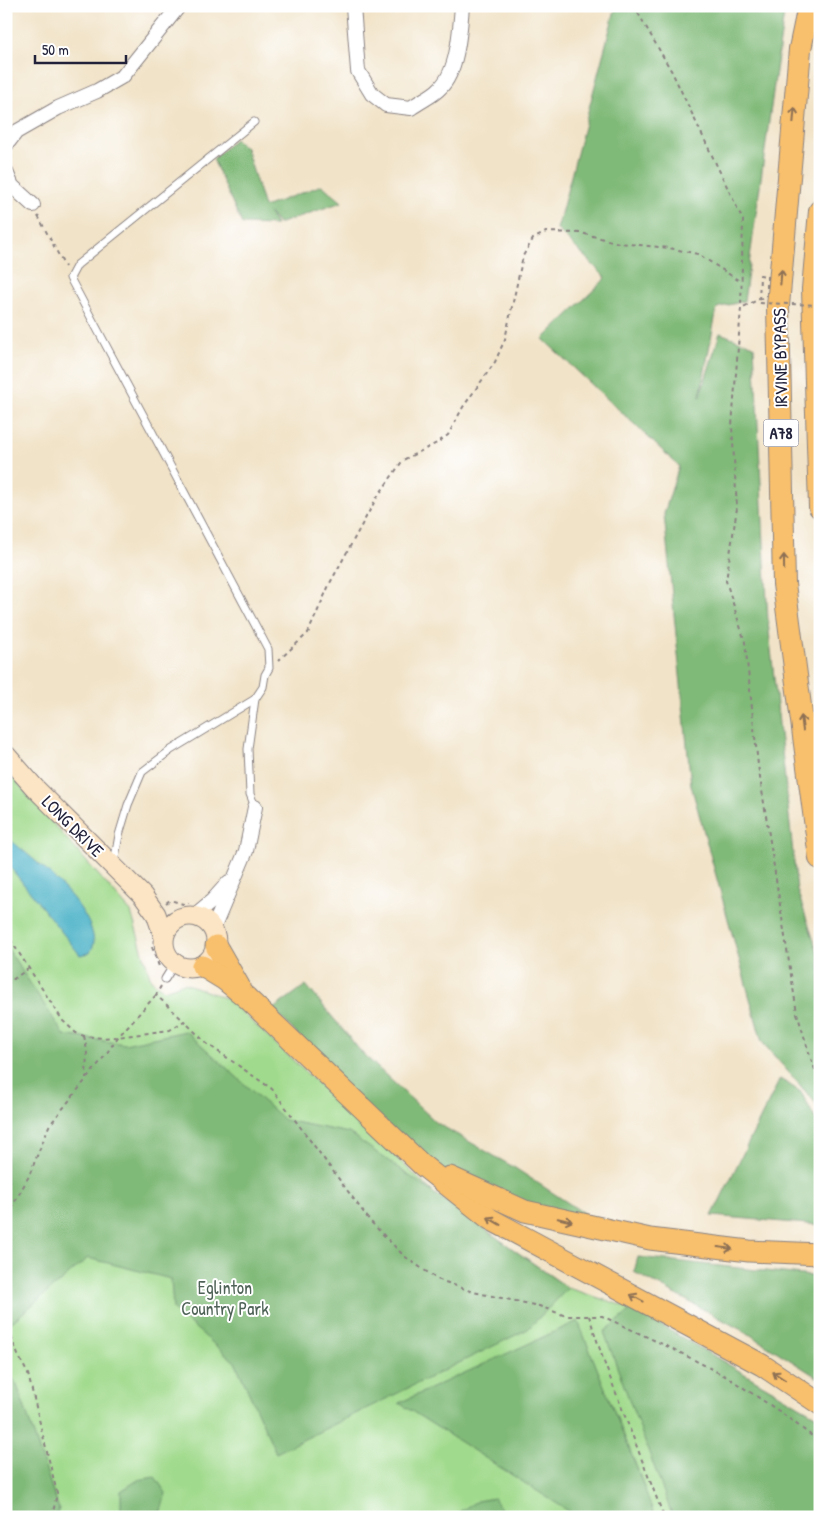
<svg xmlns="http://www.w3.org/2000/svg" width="826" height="1523" font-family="'Patrick Hand',sans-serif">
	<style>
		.green { fill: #a0da8c; stroke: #617e64 }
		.forest { fill: #80ba78; stroke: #516e5a }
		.water { fill: #47b0c6; stroke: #346980 }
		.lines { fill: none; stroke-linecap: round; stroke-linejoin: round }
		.service-casing { stroke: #8a8282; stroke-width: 9 }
		.minor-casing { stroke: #8a8282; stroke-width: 16 }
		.secondary-casing { stroke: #8a8282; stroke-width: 21 }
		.primary-casing { stroke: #8a8282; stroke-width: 23 }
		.trunk-casing { stroke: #8a8282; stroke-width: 24 }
		.path { stroke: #8a8282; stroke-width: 2; stroke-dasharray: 4 4; stroke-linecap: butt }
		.service { stroke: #fff; stroke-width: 7 }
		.minor { stroke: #fff; stroke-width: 14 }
		.secondary { stroke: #fce5c4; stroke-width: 19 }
		.primary { stroke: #f8bf6c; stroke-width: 21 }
		.trunk { stroke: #f8bf6c; stroke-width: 22 }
		.path-bridge { stroke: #8a8282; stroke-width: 2; stroke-dasharray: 4 4; stroke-linecap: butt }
		.oneway { stroke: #8d7054 }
		.labels { text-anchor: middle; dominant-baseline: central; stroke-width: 4; stroke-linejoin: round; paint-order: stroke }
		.shield { fill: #fff; stroke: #646476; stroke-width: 1 }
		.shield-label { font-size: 16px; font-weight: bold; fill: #22223b }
		.street-label { font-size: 18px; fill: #22223b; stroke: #fff }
		.park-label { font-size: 18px; fill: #4e6257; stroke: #fff }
	</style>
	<rect width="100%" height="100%" fill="#fff"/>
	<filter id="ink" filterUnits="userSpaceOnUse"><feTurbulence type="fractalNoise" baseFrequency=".02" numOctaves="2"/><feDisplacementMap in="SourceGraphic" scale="10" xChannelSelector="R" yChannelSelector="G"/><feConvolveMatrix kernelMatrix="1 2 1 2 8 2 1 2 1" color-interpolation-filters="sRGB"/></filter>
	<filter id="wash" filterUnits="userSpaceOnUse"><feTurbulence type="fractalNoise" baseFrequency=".0096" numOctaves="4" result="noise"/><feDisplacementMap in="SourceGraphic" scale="20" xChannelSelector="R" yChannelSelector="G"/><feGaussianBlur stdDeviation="1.12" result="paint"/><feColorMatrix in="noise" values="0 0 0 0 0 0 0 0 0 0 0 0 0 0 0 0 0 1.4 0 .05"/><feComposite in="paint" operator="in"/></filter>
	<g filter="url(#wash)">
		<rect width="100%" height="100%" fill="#f1e3c8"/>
		<path class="green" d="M6,770L131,912L151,980L164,990L184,983L228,999L435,1194L568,1288L633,1309L820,1418V1517H6Z"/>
		<g class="forest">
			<path d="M616,6H785L744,301L717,308L700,396L720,333L754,346L768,622L797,890L820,959V1108L762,1042L691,785L664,514L679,466L543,339L606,278L557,229Z"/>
			<path d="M235,139L246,148L264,207L322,185L342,202L278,224L268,212L276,225L242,224L213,159Z"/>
			<path d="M6,946L64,1035L125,1044L186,1031L284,1120L349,1133L568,1288L528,1329L276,1453L235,1362L173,1309L171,1279L88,1258L6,1327Z"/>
			<path d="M306,985L362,1053L437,1123L515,1168L585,1214L574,1222L458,1181L400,1143L273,1009Z"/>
			<path d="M780,1079L801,1092L820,1128V1225L712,1216Z"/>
			<path d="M638,1257L820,1277V1379L749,1334L634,1272Z"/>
			<path d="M633,1309L820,1418V1517H673L604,1332Z"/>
			<path d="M578,1321L637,1468L655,1517H578L399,1403Z"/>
			<path d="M6,1368L17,1385L59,1509L55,1517H6Z"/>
			<path d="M155,1477L166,1493L161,1511C146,1520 135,1519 121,1510V1491L138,1480Z"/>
			<path d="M494,1498L505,1515L504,1517H459V1512L477,1501Z"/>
		</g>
		<path class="water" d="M9,839C36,861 92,905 94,942C94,945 91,950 90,953L80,955L6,862V842Z"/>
	</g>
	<g filter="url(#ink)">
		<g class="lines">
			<defs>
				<g id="service">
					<path d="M254,122L77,265L70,278L268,649L269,668L265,675L263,687L255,699L248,749L250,794L255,807"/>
					<path d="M114,863L119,835L128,805L142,772L171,750L255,699"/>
					<path d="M165,979L175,963"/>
				</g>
				<g id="minor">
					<path d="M353,6L358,71L372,94L386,105L411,108C420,101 433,96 440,88C458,71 460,30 462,6"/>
					<path d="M6,145L16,132L58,108L97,91L123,76L179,6"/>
					<path d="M6,172L12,186L33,205"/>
					<path d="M194,916L212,901L229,882"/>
					<path d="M213,929L246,851L255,807"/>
				</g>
				<g id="secondary">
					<path d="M6,755L35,788L143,896L156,914L164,937"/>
					<circle cx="190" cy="942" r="26"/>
				</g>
				<g id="primary">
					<path d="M216,946L239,986"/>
					<path d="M202,966L225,980L247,998L422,1165L490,1219L762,1365L820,1404"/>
					<path d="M450,1177L525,1211L650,1239L749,1251L820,1254"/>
				</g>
				<g id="trunk">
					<path d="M809,6L800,49L778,306L784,584L820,858"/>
					<path d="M820,211L813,289L820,507"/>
				</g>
			</defs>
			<use href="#service" class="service-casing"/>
			<use href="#minor" class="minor-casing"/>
			<use href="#secondary" class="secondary-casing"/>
			<use href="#primary" class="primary-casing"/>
			<use href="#trunk" class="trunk-casing"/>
			<g class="path">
				<path d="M634,6L672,72L743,220L741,307"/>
				<path d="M38,216L65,267"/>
				<path d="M762,298L741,308L732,426L737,508L726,581L745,642L758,765L797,1013L810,1056L820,1083"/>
				<path d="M278,661L308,633L330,583L376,499L403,460L437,443L448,435L463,407L495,362L505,339L523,256L533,239L546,232L581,233L619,243L669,248L698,254L741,282"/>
				<path d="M166,903L170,900L183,904L189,903"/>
				<path d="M6,933L63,1021L76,1033L84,1036L102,1038L118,1037L170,1030L184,1021L206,1043L272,1089L370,1221L404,1256L437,1279L473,1292L539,1306L566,1316H602L673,1349L727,1377L779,1411L820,1442"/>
				<path d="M152,947L160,969"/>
				<path d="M6,984L28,969"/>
				<path d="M161,986L156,995L184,1021"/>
				<path d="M84,1036L87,1050L86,1078"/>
				<path d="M6,1232L13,1205L29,1176L49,1126L104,1057L118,1037L156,995"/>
				<path d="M589,1316L604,1362L664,1517"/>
				<path d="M6,1331L11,1336L18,1355L28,1374L57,1493L54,1508L50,1517"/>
			</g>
			<use href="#service" class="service"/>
			<use href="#minor" class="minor"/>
			<use href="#secondary" class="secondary"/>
			<use href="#primary" class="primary"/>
			<use href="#trunk" class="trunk"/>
			<path class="path-bridge" d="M767,296V276L760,275L759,303L820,305"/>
		</g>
		<defs><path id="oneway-shaft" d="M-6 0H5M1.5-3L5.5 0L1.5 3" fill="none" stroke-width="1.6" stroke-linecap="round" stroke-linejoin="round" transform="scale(1.25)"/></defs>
		<g class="oneway">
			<use href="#oneway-shaft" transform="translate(794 115) rotate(-85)"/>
			<use href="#oneway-shaft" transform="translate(781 277) rotate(-85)"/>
			<use href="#oneway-shaft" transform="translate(784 562) rotate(-91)"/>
			<use href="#oneway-shaft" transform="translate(802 723) rotate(-97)"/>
			<use href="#oneway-shaft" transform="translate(565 1220) rotate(13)"/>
			<use href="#oneway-shaft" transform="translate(494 1221) rotate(-149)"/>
			<use href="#oneway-shaft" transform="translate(725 1248) rotate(7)"/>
			<use href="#oneway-shaft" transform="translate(637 1298) rotate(-152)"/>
			<use href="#oneway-shaft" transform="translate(779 1376) rotate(-146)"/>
		</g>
	</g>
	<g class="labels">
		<rect class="shield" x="763.5" y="419.5" width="35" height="27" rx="4"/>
		<g class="shield-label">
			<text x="781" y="433">A78</text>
		</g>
		<g class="street-label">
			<text transform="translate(780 358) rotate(-91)">IRVINE BYPASS</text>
			<text transform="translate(73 826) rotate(45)">LONG DRIVE</text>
		</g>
		<g class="park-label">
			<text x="225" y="1287">Eglinton<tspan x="225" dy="21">Country Park</tspan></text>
		</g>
	</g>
	<rect width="826" height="1523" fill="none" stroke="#fff" stroke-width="25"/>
	<path d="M35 55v8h91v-8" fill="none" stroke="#22223b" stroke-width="2.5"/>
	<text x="42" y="55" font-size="15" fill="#22223b" stroke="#ffffff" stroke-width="4" paint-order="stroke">50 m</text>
</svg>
